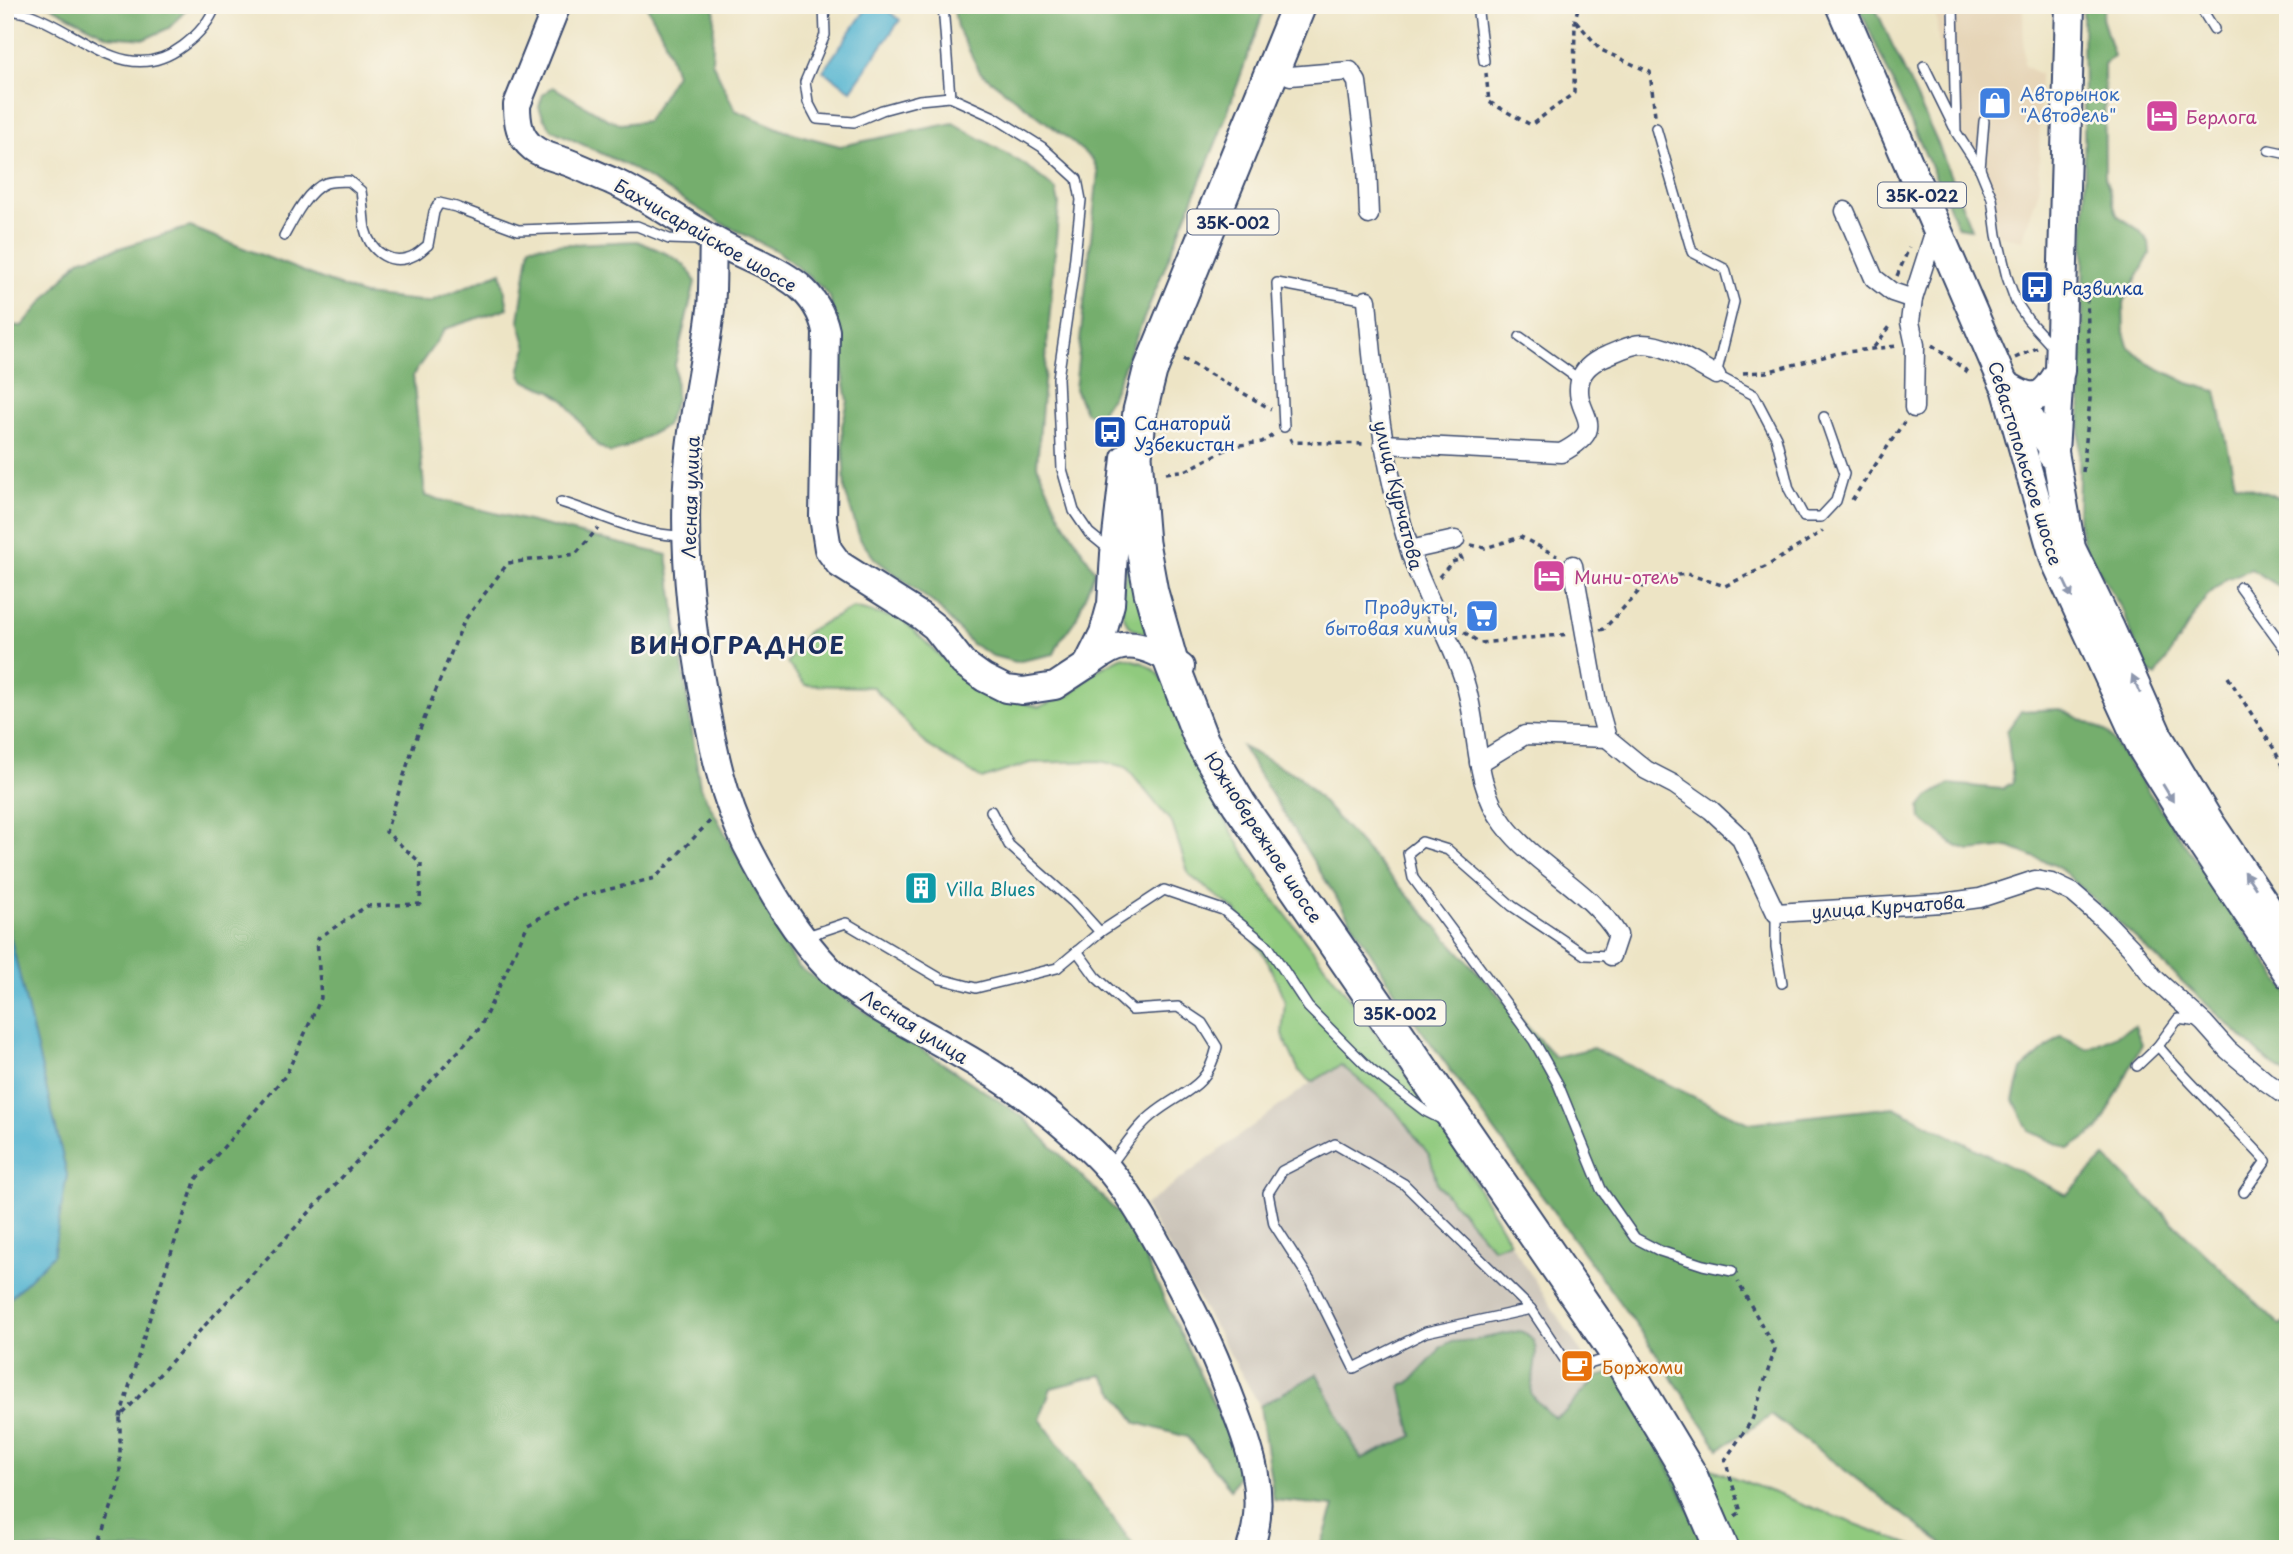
<svg xmlns="http://www.w3.org/2000/svg" width="2293" height="1554" font-family="'Playpen Sans',sans-serif">
	<style>
		.built { fill: #e6d5b8 }
		.industrial { fill: #cac3b8 }
		.green { fill: #90ca7e; stroke: #567c6e; stroke-width: 2 }
		.forest { fill: #74ae6d; stroke: #486e66; stroke-width: 2 }
		.water { fill: #51b3d0; stroke: #367197; stroke-width: 2 }
		.lines { fill: none; stroke-linecap: round; stroke-linejoin: round }
		.lane-casing { stroke: #3a4a6d; stroke-width: 12 }
		.street-casing { stroke: #3a4a6d; stroke-width: 21 }
		.secondary-casing { stroke: #3a4a6d; stroke-width: 30 }
		.primary-casing { stroke: #3a4a6d; stroke-width: 32 }
		.highway-casing { stroke: #3a4a6d; stroke-width: 37 }
		.path { stroke: #3a4a6d; stroke-width: 3.5; stroke-dasharray: 5 5; stroke-linecap: butt }
		.lane { stroke: #fff; stroke-width: 9 }
		.street { stroke: #fff; stroke-width: 18 }
		.secondary { stroke: #fff; stroke-width: 26 }
		.primary { stroke: #fff; stroke-width: 28 }
		.highway { stroke: #fff; stroke-width: 33 }
		.oneway { fill: #8d97ae }
		.labels { text-anchor: middle; dominant-baseline: central; stroke-width: 5; stroke-linejoin: round; paint-order: stroke }
		.shield { fill: #fbf7ec; stroke: #5e6b89; stroke-width: 2 }
		.shield-label { font-size: 16px; font-weight: bold; fill: #1b2f5e }
		.shop-label { font-size: 18px; fill: #366cbe; stroke: #fbf7ec; text-anchor: start }
		.hotel-label { font-size: 18px; fill: #b23c85; stroke: #fbf7ec; text-anchor: start }
		.street-label { font-size: 18px; fill: #1b2f5e; stroke: #fbf7ec }
		.transit-label { font-size: 18px; fill: #164399; stroke: #fbf7ec; text-anchor: start }
		.culture-label { font-size: 18px; fill: #0d838f; stroke: #fbf7ec; text-anchor: start }
		.food-label { font-size: 18px; fill: #c56008; stroke: #fbf7ec; text-anchor: start }
		.district-label { font-size: 24px; font-weight: bold; letter-spacing: 2px; fill: #1b2f5e; stroke: #fbf7ec }
	</style>
	<rect width="100%" height="100%" fill="#fbf7ec"/>
	<filter id="ink" filterUnits="userSpaceOnUse"><feTurbulence type="fractalNoise" baseFrequency=".0143" numOctaves="2"/><feDisplacementMap in="SourceGraphic" scale="14" xChannelSelector="R" yChannelSelector="G"/><feConvolveMatrix kernelMatrix="1 2 1 2 8 2 1 2 1" color-interpolation-filters="sRGB"/></filter>
	<filter id="wash" filterUnits="userSpaceOnUse"><feTurbulence type="fractalNoise" baseFrequency=".00686" numOctaves="4" result="noise"/><feDisplacementMap in="SourceGraphic" scale="28" xChannelSelector="R" yChannelSelector="G"/><feGaussianBlur stdDeviation="1.57" result="paint"/><feColorMatrix in="noise" values="0 0 0 0 0 0 0 0 0 0 0 0 0 0 0 0 0 1.4 0 .05"/><feComposite in="paint" operator="in"/></filter>
	<g filter="url(#wash)">
		<rect width="100%" height="100%" fill="#ede4c5"/>
		<path class="built" d="M1935,5H2023L2024,66L2040,74L2039,190L2022,240L1997,235L1992,198L1956,132L1940,60Z"/>
		<path class="industrial" d="M1341,1065L1394,1109L1430,1156L1437,1184L1493,1248L1510,1242L1597,1377L1561,1415L1555,1417L1548,1414L1531,1394L1536,1355L1535,1341L1519,1331L1475,1340H1456L1440,1348L1437,1353L1409,1383L1402,1384L1401,1389L1414,1436L1361,1459L1317,1374L1260,1406L1144,1206L1312,1082Z"/>
		<g class="green">
			<path d="M1131,554L1147,633C1109,630 1124,583 1128,559Z"/>
			<path d="M853,608L903,620L940,656L997,696L1039,707L1071,694L1097,670L1123,657L1143,663L1157,672L1171,694L1186,727L1202,780L1261,882L1426,1099L1510,1242L1493,1248L1437,1184L1430,1156L1394,1109L1341,1065L1312,1082L1299,1071L1282,1034L1285,1001L1268,962L1235,910L1189,875L1172,823L1126,767L1100,761L1030,763L982,779L927,745L873,687L805,685L787,663L808,631Z"/>
			<path d="M1578,1418L1921,1549H1477Z"/>
		</g>
		<g class="forest">
			<path d="M48,5H187V9L169,28L145,39L107,36Z"/>
			<path d="M646,5H715L712,62L735,110L785,131L840,146L953,123L1024,164L1056,190L1059,204L1037,465L1059,514L1095,571L1076,619L1060,641L1054,654L1016,662L993,656L972,644L936,605L875,559L860,539L845,491L842,426L848,401L830,297L822,288L779,252L721,223L630,167L552,130L544,119L539,107L543,94L553,87L609,120L621,124L647,121L676,74L663,36Z"/>
			<path d="M953,5H1266L1220,133L1112,396L1097,417L1085,412L1075,389L1098,172L1093,160L1071,141L980,72L957,27Z"/>
			<path d="M1858,5H1874L1938,144L1971,229L1958,227Z"/>
			<path d="M2083,5H2106L2102,18L2114,56L2104,64L2105,177L2117,215L2139,230L2149,242L2150,254L2123,304L2124,332L2128,346L2149,364L2188,383L2216,391L2235,483L2288,500V592L2251,569L2226,579L2206,597L2156,676L2145,670L2123,611L2084,546L2078,521L2085,205Z"/>
			<path d="M190,227L363,295L429,302L501,272L508,308L445,329L413,375L425,496L667,555L700,787L797,966L1023,1117L1129,1224L1224,1426L1242,1469L1231,1489L1187,1437L1137,1423L1102,1375L1051,1388L1040,1419L1136,1549H5V1303L53,1255L67,1175L5,915V325L22,326L79,260Z"/>
			<path d="M637,241C658,250 687,258 695,282L675,365L676,399L666,426L623,449L611,453L597,445L564,400L551,391L525,381L521,375L520,368L527,348L519,320L530,246Z"/>
			<path d="M2060,709L2107,732L2288,993V1075L2271,1064L2059,867L2009,847L1970,851L1956,846L1921,819L1920,807L1928,797L1949,784L2002,789L2013,782L2007,731L2021,711Z"/>
			<path d="M1242,747L1299,776L1555,1057L1593,1048L1748,1123L1894,1107L2066,1195L2105,1157L2280,1326L2288,1320V1549H1949L1772,1415L1719,1449L1652,1347L1406,1009Z"/>
			<path d="M2135,1026L2142,1044L2099,1129L2069,1149L2029,1131L2014,1100L2022,1069L2061,1036L2087,1049Z"/>
			<path d="M1519,1331C1548,1338 1531,1373 1531,1394L1548,1413L1555,1417L1565,1412L1597,1377L1620,1371L1709,1549H1320L1334,1506L1274,1500L1260,1406L1317,1374L1361,1459L1413,1436L1401,1388L1403,1384L1409,1383L1437,1353L1440,1348L1450,1342L1475,1340Z"/>
		</g>
		<g class="water">
			<path d="M869,5H880L900,20L851,90L823,71Z"/>
			<path d="M5,915L67,1175L53,1255L5,1303Z"/>
		</g>
	</g>
	<g filter="url(#ink)">
		<g class="lines">
			<defs>
				<g id="lane">
					<path d="M824,5L825,35L805,82L808,102L817,119L854,122L882,110L919,100L950,97L994,117L1042,147L1077,179L1081,200L1073,275L1058,378L1062,469L1074,511L1089,533L1111,551"/>
					<path d="M943,5L950,97"/>
					<path d="M1477,5L1484,61"/>
					<path d="M1953,5L1956,132L1980,169L1992,198L1997,235L2007,277L2016,302L2028,320L2049,343L2056,345"/>
					<path d="M2199,5L2214,29"/>
					<path d="M5,9C14,11 23,12 31,15C83,34 128,88 183,46C198,35 209,23 216,5"/>
					<path d="M1924,66L1954,127"/>
					<path d="M1656,128L1692,252L1725,269L1734,302L1716,375L1754,395L1776,437L1789,489L1804,517H1821L1836,501L1844,474L1824,417"/>
					<path d="M2269,150L2288,154"/>
					<path d="M1980,169L1984,121"/>
					<path d="M284,236C293,219 308,189 326,183C333,181 342,181 349,181L361,191C363,203 363,217 365,229C371,253 392,267 415,255C419,253 424,248 428,245L434,212L439,203L456,207L518,230L637,226L669,239L697,240"/>
					<path d="M1520,337L1580,380"/>
					<path d="M1284,427L1277,283L1367,300"/>
					<path d="M561,502C604,515 637,535 683,536"/>
					<path d="M2240,587L2288,653"/>
					<path d="M1776,913V947L1782,983"/>
					<path d="M1100,932L1164,890L1223,910L1268,946L1308,1007L1371,1070L1425,1111L1443,1120"/>
					<path d="M807,936L846,923L941,979L976,988L1057,968L1100,932L1073,902L1009,845L991,811"/>
					<path d="M1077,951L1096,977L1132,1010L1178,1007L1202,1023L1217,1047C1206,1092 1183,1089 1151,1116C1135,1129 1122,1150 1109,1167"/>
					<path d="M1611,956L1585,955L1512,906L1448,850L1422,842L1408,853L1413,878L1534,1041L1558,1084L1601,1189L1635,1238L1660,1251L1703,1265L1732,1271"/>
					<path d="M2158,1046C2192,1087 2231,1122 2266,1161L2244,1192"/>
					<path d="M2137,1066L2158,1046L2178,1019L2199,1022"/>
					<path d="M1531,1309L1426,1332L1354,1368L1310,1280L1274,1224L1268,1193L1282,1171L1335,1144L1404,1184L1531,1309L1571,1369L1610,1358"/>
				</g>
				<g id="street">
					<path d="M1290,76L1350,71L1357,82L1367,165L1369,215"/>
					<path d="M1845,211L1874,278L1892,292L1913,299"/>
					<path d="M1367,300C1374,385 1384,469 1410,551C1424,597 1451,636 1465,683C1480,731 1472,782 1504,824C1536,867 1590,889 1618,935L1611,956"/>
					<path d="M1914,408L1915,345L1910,322L1913,299L1936,227"/>
					<path d="M1383,444L1561,453C1614,425 1572,416 1580,381C1583,368 1594,361 1606,356C1616,352 1631,344 1642,344C1667,344 1694,363 1716,375"/>
					<path d="M1410,550L1455,540"/>
					<path d="M1573,565L1597,702L1607,738L1646,770L1675,785L1711,810L1740,837L1776,913L1942,903L1980,898L2035,880L2052,883L2073,893L2102,918L2131,948L2153,977L2204,1023L2228,1050L2265,1081L2288,1097"/>
					<path d="M1479,763L1525,735L1607,738"/>
				</g>
				<g id="secondary">
					<path d="M557,5L517,105C517,122 519,137 533,148C543,156 556,158 567,162C583,168 597,175 612,181C648,197 679,221 714,240C741,256 774,266 799,286C813,298 822,312 826,331L823,517L828,549L839,564L921,616L935,627L963,663L984,678L1006,689L1023,691L1055,686L1087,665L1103,633L1111,604L1114,554L1125,458"/>
					<path d="M713,240C712,263 713,286 711,309C705,362 692,415 688,468C682,545 690,621 704,697C713,748 723,797 746,844C769,889 795,934 831,971C864,1004 912,1026 953,1050C992,1072 1032,1098 1066,1128C1081,1141 1098,1156 1110,1171C1134,1200 1153,1235 1171,1269C1191,1307 1211,1345 1226,1386C1247,1441 1270,1491 1250,1549"/>
					<path d="M2004,384L2054,560L2141,749L2193,833L2288,975"/>
					<path d="M2018,396L2033,422L2055,452L2072,548L2111,628L2159,736L2210,821L2288,937"/>
					<path d="M2051,455L2055,452L2060,371"/>
					<path d="M1087,665C1098,658 1110,647 1123,646C1142,643 1165,656 1181,667"/>
				</g>
				<path id="primary" d="M1840,5L2004,384C2034,403 2042,401 2060,371L2070,5"/>
				<path id="highway" d="M1299,5L1150,371L1140,411L1135,456L1142,543L1151,592L1170,659L1202,742L1239,804L1618,1355L1690,1475L1722,1549"/>
			</defs>
			<use href="#lane" class="lane-casing"/>
			<use href="#street" class="street-casing"/>
			<use href="#secondary" class="secondary-casing"/>
			<use href="#primary" class="primary-casing"/>
			<use href="#highway" class="highway-casing"/>
			<g class="path">
				<path d="M1576,21L1601,50L1650,72L1655,115"/>
				<path d="M1486,73L1489,102L1531,125L1574,93L1575,19L1579,5"/>
				<path d="M1897,276L1909,248"/>
				<path d="M1932,345L1972,375"/>
				<path d="M1874,347L1892,324"/>
				<path d="M2015,358L2037,348"/>
				<path d="M1183,359L1271,409"/>
				<path d="M1743,373L1766,372L1838,353L1897,346"/>
				<path d="M1290,438L1292,442L1367,444"/>
				<path d="M2083,472L2090,399L2087,294"/>
				<path d="M1166,473L1187,470L1233,446L1262,442L1273,435"/>
				<path d="M1852,500L1904,422"/>
				<path d="M1471,545L1485,548L1521,537L1557,556"/>
				<path d="M1439,577L1452,562L1462,559L1460,555"/>
				<path d="M1600,630L1604,629L1651,578L1687,574L1725,586L1767,566L1823,531"/>
				<path d="M1464,632L1480,643L1569,634"/>
				<path d="M2228,677L2274,749L2288,778"/>
				<path d="M120,1417L153,1307L196,1179L286,1075L321,998L317,939L367,906L420,904L421,863L386,832L414,744L464,621L508,563L576,554L598,528"/>
				<path d="M1735,1516L1741,1512L1725,1460L1752,1420L1775,1349L1738,1282"/>
				<path d="M98,1549L120,1480V1417L480,1028L528,924L578,897L655,878L712,819"/>
			</g>
			<use href="#lane" class="lane"/>
			<use href="#street" class="street"/>
			<use href="#secondary" class="secondary"/>
			<use href="#primary" class="primary"/>
			<use href="#highway" class="highway"/>
		</g>
		<defs><path id="oneway-solid" d="M-6-.8H1V-3.2L6.5 0L1 3.2V.8H-6Z" transform="scale(1.75)"/></defs>
		<g class="oneway">
			<use href="#oneway-solid" transform="translate(2068 589) rotate(65)"/>
			<use href="#oneway-solid" transform="translate(2136 684) rotate(-114)"/>
			<use href="#oneway-solid" transform="translate(2168 793) rotate(59)"/>
			<use href="#oneway-solid" transform="translate(2250 880) rotate(-124)"/>
		</g>
	</g>
	<defs>
		<symbol id="shop-square" viewBox="-11 -11 22 22"><rect x="-9" y="-9" width="18" height="18" rx="4" fill="#3f7fe0" stroke="#fbf7ec"/><path d="M-5-2.5h2.3a2.7 3.5 0 0 1 5.4 0H5L5.5 6h-11ZM-1.5-2.5h3a1.5 2.3 0 0 0-3 0Z" fill="#fff"/></symbol>
		<symbol id="hotel-square" viewBox="-11 -11 22 22"><rect x="-9" y="-9" width="18" height="18" rx="4" fill="#d1479c" stroke="#fbf7ec"/><path d="M-6-4.5h1.5V1H6V5H4.5V3h-9V5H-6ZM-4 0a1.8 1.8 0 1 1 3.6 0ZM.5 0V-2.5h3Q6-2.5 6 0Z" fill="#fff"/></symbol>
		<symbol id="bus-square" viewBox="-11 -11 22 22"><rect x="-9" y="-9" width="18" height="18" rx="4" fill="#1a4fb4" stroke="#fbf7ec"/><path d="M-5-6H5V4H4V6H2V4H-2V6H-4V4H-5ZM-3.5-4V0h7V-4ZM-3.5 1.2v1.5H-2V1.2ZM2 1.2v1.5H3.5V1.2Z" fill="#fff"/></symbol>
		<symbol id="supermarket-square" viewBox="-11 -11 22 22"><rect x="-9" y="-9" width="18" height="18" rx="4" fill="#3f7fe0" stroke="#fbf7ec"/><path d="M-6-5.5h2.5l.6 2H6L4.5 2H-2.5L-4.4-4H-6ZM-1.5 3.2a1.3 1.3 0 1 0 .1 0ZM3 3.2a1.3 1.3 0 1 0 .1 0Z" fill="#fff"/></symbol>
		<symbol id="building-square" viewBox="-11 -11 22 22"><rect x="-9" y="-9" width="18" height="18" rx="4" fill="#0f9aa8" stroke="#fbf7ec"/><path d="M-4-6H4V6H1V3H-1V6H-4ZM-2.5-4.3h1.7v1.8h-1.7ZM.8-4.3h1.7v1.8H.8ZM-2.5-1h1.7V.8h-1.7ZM.8-1h1.7V.8H.8Z" fill="#fff"/></symbol>
		<symbol id="cafe-square" viewBox="-11 -11 22 22"><rect x="-9" y="-9" width="18" height="18" rx="4" fill="#e8710a" stroke="#fbf7ec"/><path d="M-5.5-4.5H6V0H3Q3 3.5 0 3.5H-2.5Q-5.5 3.5-5.5 0ZM3-3.2v2h1.7v-2ZM-6 4.5H4V6H-6Z" fill="#fff"/></symbol>
	</defs>
	<g fill-rule="evenodd">
		<use href="#shop-square" x="1976" y="84" width="38" height="38"/>
		<use href="#hotel-square" x="2143" y="97" width="38" height="38"/>
		<use href="#bus-square" x="2018" y="268" width="38" height="38"/>
		<use href="#bus-square" x="1091" y="413" width="38" height="38"/>
		<use href="#hotel-square" x="1530" y="557" width="38" height="38"/>
		<use href="#supermarket-square" x="1463" y="597" width="38" height="38"/>
		<use href="#building-square" x="902" y="869" width="38" height="38"/>
		<use href="#cafe-square" x="1558" y="1347" width="38" height="38"/>
	</g>
	<g class="labels">
		<g class="shield">
			<rect x="1878" y="182.5" width="88" height="25" rx="5"/>
			<rect x="1187.5" y="209.5" width="91" height="25" rx="5"/>
			<rect x="1354.5" y="1000.5" width="91" height="25" rx="5"/>
		</g>
		<g class="shield-label">
			<text x="1922" y="195">35К-022</text>
			<text x="1233" y="222">35К-002</text>
			<text x="1400" y="1013">35К-002</text>
		</g>
		<g class="shop-label">
			<text x="2020" y="93">Авторынок<tspan x="2020" dy="21">"Автодель"</tspan></text>
			<text x="1458" y="606" text-anchor="end">Продукты,<tspan x="1458" dy="21">бытовая химия</tspan></text>
		</g>
		<g class="hotel-label">
			<text x="2186" y="116">Берлога</text>
			<text x="1574" y="576">Мини-отель</text>
		</g>
		<g class="street-label">
			<text transform="translate(706 235) rotate(30)">Бахчисарайское шоссе</text>
			<text transform="translate(2026 463) rotate(73)">Севастопольское шоссе</text>
			<text transform="translate(1399 495) rotate(76)">улица Курчатова</text>
			<text transform="translate(690 497) rotate(-88)">Лесная улица</text>
			<text transform="translate(1264 837) rotate(57)">Южнобережное шоссе</text>
			<text transform="translate(1888 906) rotate(-4)">улица Курчатова</text>
			<text transform="translate(915 1026) rotate(32)">Лесная улица</text>
		</g>
		<g class="transit-label">
			<text x="2062" y="287">Развилка</text>
			<text x="1134" y="422">Санаторий<tspan x="1134" dy="21">Узбекистан</tspan></text>
		</g>
		<g class="culture-label">
			<text x="946" y="888">Villa Blues</text>
		</g>
		<g class="food-label">
			<text x="1602" y="1366">Боржоми</text>
		</g>
		<g class="district-label">
			<text x="738" y="644">ВИНОГРАДНОЕ</text>
		</g>
	</g>
	<rect width="2293" height="1554" fill="none" stroke="#fbf7ec" stroke-width="28"/>
</svg>
